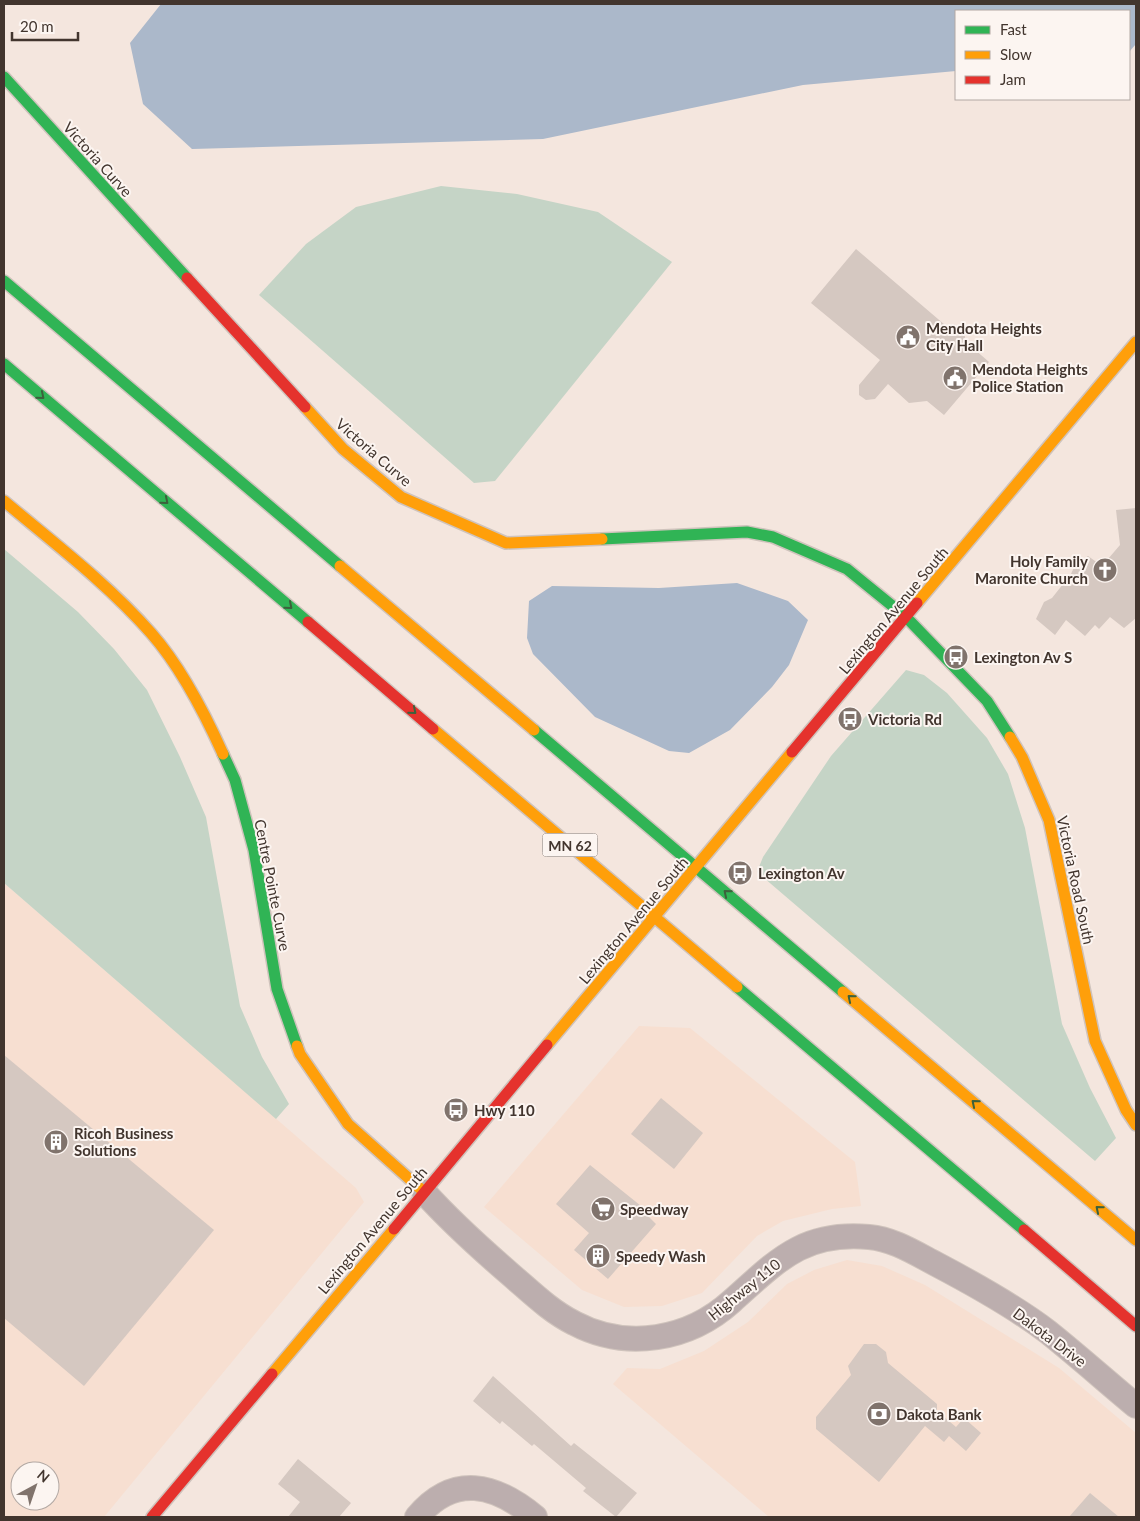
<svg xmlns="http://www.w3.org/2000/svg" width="1140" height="1521" font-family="Lato,sans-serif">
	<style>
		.built { fill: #f7dfd1; fill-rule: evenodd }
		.green { fill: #c5d4c6 }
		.water { fill: #abb8ca }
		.building { fill: #d5c8c1 }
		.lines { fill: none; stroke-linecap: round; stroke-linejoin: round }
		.street-casing { stroke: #cfc3bc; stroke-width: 26 }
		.fast-casing { stroke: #cfc3bc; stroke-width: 14 }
		.slow-casing { stroke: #cfc3bc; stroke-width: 14 }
		.jam-casing { stroke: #cfc3bc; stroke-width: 14 }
		.street { stroke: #bcaeae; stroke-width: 24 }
		.fast { stroke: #30b455; stroke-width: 11 }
		.slow { stroke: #ff9f0a; stroke-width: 11 }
		.jam { stroke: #e5322d; stroke-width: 11 }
		.oneway { stroke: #3c613c }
		.labels { text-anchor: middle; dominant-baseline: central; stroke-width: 4; stroke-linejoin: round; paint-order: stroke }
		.shield { fill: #fcf5f1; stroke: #7a6f68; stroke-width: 1 }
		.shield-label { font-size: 14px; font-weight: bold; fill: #42352e }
		.street-label { font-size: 15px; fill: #42352e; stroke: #fcf5f1 }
		.poi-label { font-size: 15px; font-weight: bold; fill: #42352e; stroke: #fcf5f1; text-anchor: start }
	</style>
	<rect width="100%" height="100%" fill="#f4e6de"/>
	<g class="built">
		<path d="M4,883L356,1188L364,1202L104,1517H4ZM20,1471H50V1501H20Z"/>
		<path d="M639,1026L690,1028L855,1162L861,1206L832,1209L783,1221L757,1236L702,1293L662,1306L624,1307L582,1290L484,1207Z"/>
		<path d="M847,1260L882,1266L925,1285L1059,1368L1136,1433V1517H769L613,1384L627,1368L660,1369L704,1351L748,1322L787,1284L814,1270Z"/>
	</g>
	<g class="green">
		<path d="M441,186L517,194L598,212L672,262L495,481L474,483L259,295L306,244L356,207Z"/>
		<path d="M4,549L78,612L114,649L147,690L180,757L206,817L240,1006L262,1057L289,1104L276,1119L4,883Z"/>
		<path d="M906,670L924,675L947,693L987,738L1008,774L1025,828L1062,1024L1090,1088L1116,1138L1095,1161L757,872L763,857L831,756Z"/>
	</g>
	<g class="water">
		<path d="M161,4H1136V44L1129,52V11H956V71L803,85L543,139L192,149L143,104L130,43Z"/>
		<path d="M737,583L788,601L808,620L789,665L772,687L730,730L689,753L669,751L595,717L533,654L527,638L529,601L552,586L659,588Z"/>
	</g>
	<g class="building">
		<path d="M856,249L945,325L954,324L965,332V341L989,362L944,415L927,401L909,403L888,384L875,399L866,400L859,395V385L880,360L811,303Z"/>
		<path d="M1136,508V618L1124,628L1110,617L1099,629L1095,625L1085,636L1066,620L1055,635L1036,619L1044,602L1052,598L1071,574L1075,565L1088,556L1102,566L1120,545L1116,510Z"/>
		<path d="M4,1055L214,1230L84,1386L4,1318Z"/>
		<path d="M661,1098L703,1133L674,1169L631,1134Z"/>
		<path d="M590,1165L651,1214L649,1217L656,1224L608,1279L574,1250L589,1233L556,1204Z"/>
		<path d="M864,1344H876L886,1352L888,1363L937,1404V1411L956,1427L964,1418L981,1433L966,1451L949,1436L944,1442L925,1426L879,1482L816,1429V1417L851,1375L848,1366Z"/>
		<path d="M493,1376L571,1446L574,1443L637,1493L616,1517L583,1491L586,1488L534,1444L532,1446L502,1421L500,1424L473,1401Z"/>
		<path d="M298,1459L351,1503L339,1517H288L300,1502L278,1484Z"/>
		<path d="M1090,1493L1119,1517H1069Z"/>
	</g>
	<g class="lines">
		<defs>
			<g id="street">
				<path d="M424,1192C451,1222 480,1248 510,1274C531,1292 550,1311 574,1323C627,1351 689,1340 732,1301C777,1261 803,1231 869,1237C893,1239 915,1253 936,1264C974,1284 1014,1306 1048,1332C1078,1356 1107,1382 1136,1406"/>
				<path d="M417,1517C454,1473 495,1484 535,1517"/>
			</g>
			<g id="fast">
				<path d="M4,77L187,278"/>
				<path d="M4,281L340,566"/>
				<path d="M4,364L308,622"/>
				<path d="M602,539L747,532L773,537L847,569L906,617L987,701L1010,737"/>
				<path d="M534,730L843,992"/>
				<path d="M223,754L235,780L254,850L277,989L297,1046"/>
				<path d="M737,987L1024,1230"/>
			</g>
			<g id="slow">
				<path d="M305,407L343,449L401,497L506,543L602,539"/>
				<path d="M4,501C54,543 108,584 151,633C181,667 205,714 223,754"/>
				<path d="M340,566L534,730"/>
				<path d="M917,603L1136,342"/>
				<path d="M433,729L737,987"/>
				<path d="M1010,737L1022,757L1049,820L1095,1041L1126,1110L1136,1125"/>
				<path d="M843,992L1136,1240"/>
				<path d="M547,1045L792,752"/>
				<path d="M297,1046L300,1054L348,1124L424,1192"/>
				<path d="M272,1374L394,1229"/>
			</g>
			<g id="jam">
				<path d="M187,278L305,407"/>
				<path d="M308,622L433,729"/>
				<path d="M792,752L917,603"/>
				<path d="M394,1229L547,1045"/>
				<path d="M1024,1230L1136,1326"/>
				<path d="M152,1517L272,1374"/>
			</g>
		</defs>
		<use href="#street" class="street-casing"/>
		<use href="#fast" class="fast-casing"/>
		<use href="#slow" class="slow-casing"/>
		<use href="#jam" class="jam-casing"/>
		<use href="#street" class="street"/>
		<use href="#fast" class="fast"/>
		<use href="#slow" class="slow"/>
		<use href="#jam" class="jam"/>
	</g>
	<defs><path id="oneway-chevron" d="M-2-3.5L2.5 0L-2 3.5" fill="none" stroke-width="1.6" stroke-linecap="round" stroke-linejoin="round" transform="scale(1.25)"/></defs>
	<g class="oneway">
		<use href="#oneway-chevron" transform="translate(41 396) rotate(40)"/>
		<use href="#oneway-chevron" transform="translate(165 501) rotate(40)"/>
		<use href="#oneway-chevron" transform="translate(289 606) rotate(40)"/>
		<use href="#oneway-chevron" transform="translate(413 711) rotate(40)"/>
		<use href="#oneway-chevron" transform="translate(727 893) rotate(-140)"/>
		<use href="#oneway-chevron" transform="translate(851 998) rotate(-140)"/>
		<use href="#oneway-chevron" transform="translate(975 1103) rotate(-140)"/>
		<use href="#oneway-chevron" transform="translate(1099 1209) rotate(-140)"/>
	</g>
	<defs>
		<symbol id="civic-disc" viewBox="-11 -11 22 22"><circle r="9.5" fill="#80736c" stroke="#fcf5f1"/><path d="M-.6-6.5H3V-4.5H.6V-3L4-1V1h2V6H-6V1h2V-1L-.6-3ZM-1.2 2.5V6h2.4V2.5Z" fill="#fff"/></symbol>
		<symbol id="church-disc" viewBox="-11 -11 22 22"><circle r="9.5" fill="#80736c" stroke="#fcf5f1"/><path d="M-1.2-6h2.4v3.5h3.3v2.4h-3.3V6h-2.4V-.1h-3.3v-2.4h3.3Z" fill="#fff"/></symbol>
		<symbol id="bus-disc" viewBox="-11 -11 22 22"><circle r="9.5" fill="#80736c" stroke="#fcf5f1"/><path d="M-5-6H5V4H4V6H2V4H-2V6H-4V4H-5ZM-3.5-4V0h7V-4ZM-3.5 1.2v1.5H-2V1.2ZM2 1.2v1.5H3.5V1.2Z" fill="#fff"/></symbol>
		<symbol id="building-disc" viewBox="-11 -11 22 22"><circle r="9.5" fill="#80736c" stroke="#fcf5f1"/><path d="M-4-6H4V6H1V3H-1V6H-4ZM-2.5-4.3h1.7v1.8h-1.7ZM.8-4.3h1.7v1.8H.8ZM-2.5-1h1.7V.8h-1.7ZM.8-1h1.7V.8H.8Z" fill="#fff"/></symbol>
		<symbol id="supermarket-disc" viewBox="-11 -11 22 22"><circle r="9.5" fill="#80736c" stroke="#fcf5f1"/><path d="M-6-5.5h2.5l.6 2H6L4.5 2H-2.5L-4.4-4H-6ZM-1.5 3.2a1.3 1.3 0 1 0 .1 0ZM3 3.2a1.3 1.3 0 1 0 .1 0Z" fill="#fff"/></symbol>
		<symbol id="bank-disc" viewBox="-11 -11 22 22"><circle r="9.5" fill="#80736c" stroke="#fcf5f1"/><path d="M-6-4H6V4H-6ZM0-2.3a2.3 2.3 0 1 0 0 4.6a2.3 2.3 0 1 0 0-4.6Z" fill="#fff"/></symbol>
	</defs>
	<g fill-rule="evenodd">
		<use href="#civic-disc" x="894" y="323" width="28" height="28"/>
		<use href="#civic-disc" x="941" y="364" width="28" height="28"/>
		<use href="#church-disc" x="1091" y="556" width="28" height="28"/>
		<use href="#bus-disc" x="942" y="643" width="28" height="28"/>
		<use href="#bus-disc" x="836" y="705" width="28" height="28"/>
		<use href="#bus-disc" x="726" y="859" width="28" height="28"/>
		<use href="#bus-disc" x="442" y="1096" width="28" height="28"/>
		<use href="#building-disc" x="42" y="1128" width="28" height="28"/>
		<use href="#supermarket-disc" x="589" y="1195" width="28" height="28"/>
		<use href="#building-disc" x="584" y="1242" width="28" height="28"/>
		<use href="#bank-disc" x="865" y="1400" width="28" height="28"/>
	</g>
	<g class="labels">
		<rect class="shield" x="542.5" y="833.5" width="55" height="23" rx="4"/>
		<g class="shield-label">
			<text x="570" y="845">MN 62</text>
		</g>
		<g class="street-label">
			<text transform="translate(98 159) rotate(48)">Victoria Curve</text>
			<text transform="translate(374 452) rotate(41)">Victoria Curve</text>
			<text transform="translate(893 610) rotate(-50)">Lexington Avenue South</text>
			<text transform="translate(1076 880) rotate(78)">Victoria Road South</text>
			<text transform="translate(273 885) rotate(79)">Centre Pointe Curve</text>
			<text transform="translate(633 920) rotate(-50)">Lexington Avenue South</text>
			<text transform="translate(372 1230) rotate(-50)">Lexington Avenue South</text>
			<text transform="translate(744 1289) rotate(-39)">Highway 110</text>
			<text transform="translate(1050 1337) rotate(37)">Dakota Drive</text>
		</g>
		<g class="poi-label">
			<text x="926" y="328">Mendota Heights<tspan x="926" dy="17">City Hall</tspan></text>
			<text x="972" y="369">Mendota Heights<tspan x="972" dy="17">Police Station</tspan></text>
			<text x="1088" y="561" text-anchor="end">Holy Family<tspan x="1088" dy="17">Maronite Church</tspan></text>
			<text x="974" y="657">Lexington Av S</text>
			<text x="868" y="719">Victoria Rd</text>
			<text x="758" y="873">Lexington Av</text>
			<text x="474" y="1110">Hwy 110</text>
			<text x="74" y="1133">Ricoh Business<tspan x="74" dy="17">Solutions</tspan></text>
			<text x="620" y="1209">Speedway</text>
			<text x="616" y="1256">Speedy Wash</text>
			<text x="896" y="1414">Dakota Bank</text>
		</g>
	</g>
	<rect width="1140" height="1521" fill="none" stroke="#42352e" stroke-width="10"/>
	<rect x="955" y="10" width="175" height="90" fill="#fcf5f1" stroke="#b2a8a3"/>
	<rect x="965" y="26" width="25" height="8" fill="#30b455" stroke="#b2a8a3"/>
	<text x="1000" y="35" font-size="15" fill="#42352e">Fast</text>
	<rect x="965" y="51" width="25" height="8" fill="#ff9f0a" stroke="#b2a8a3"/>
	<text x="1000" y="60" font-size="15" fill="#42352e">Slow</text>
	<rect x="965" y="76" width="25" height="8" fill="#e5322d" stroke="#b2a8a3"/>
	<text x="1000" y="85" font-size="15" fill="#42352e">Jam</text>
	<g transform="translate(35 1486) rotate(40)"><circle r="24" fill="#fcf5f1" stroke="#b2a8a3"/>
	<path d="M0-4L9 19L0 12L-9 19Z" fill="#80736c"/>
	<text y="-8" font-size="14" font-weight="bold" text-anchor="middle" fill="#42352e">N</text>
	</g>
	<path d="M12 32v8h66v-8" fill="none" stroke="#42352e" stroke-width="2.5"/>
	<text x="20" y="32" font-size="15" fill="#42352e" stroke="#fcf5f1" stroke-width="4" paint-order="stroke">20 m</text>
</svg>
